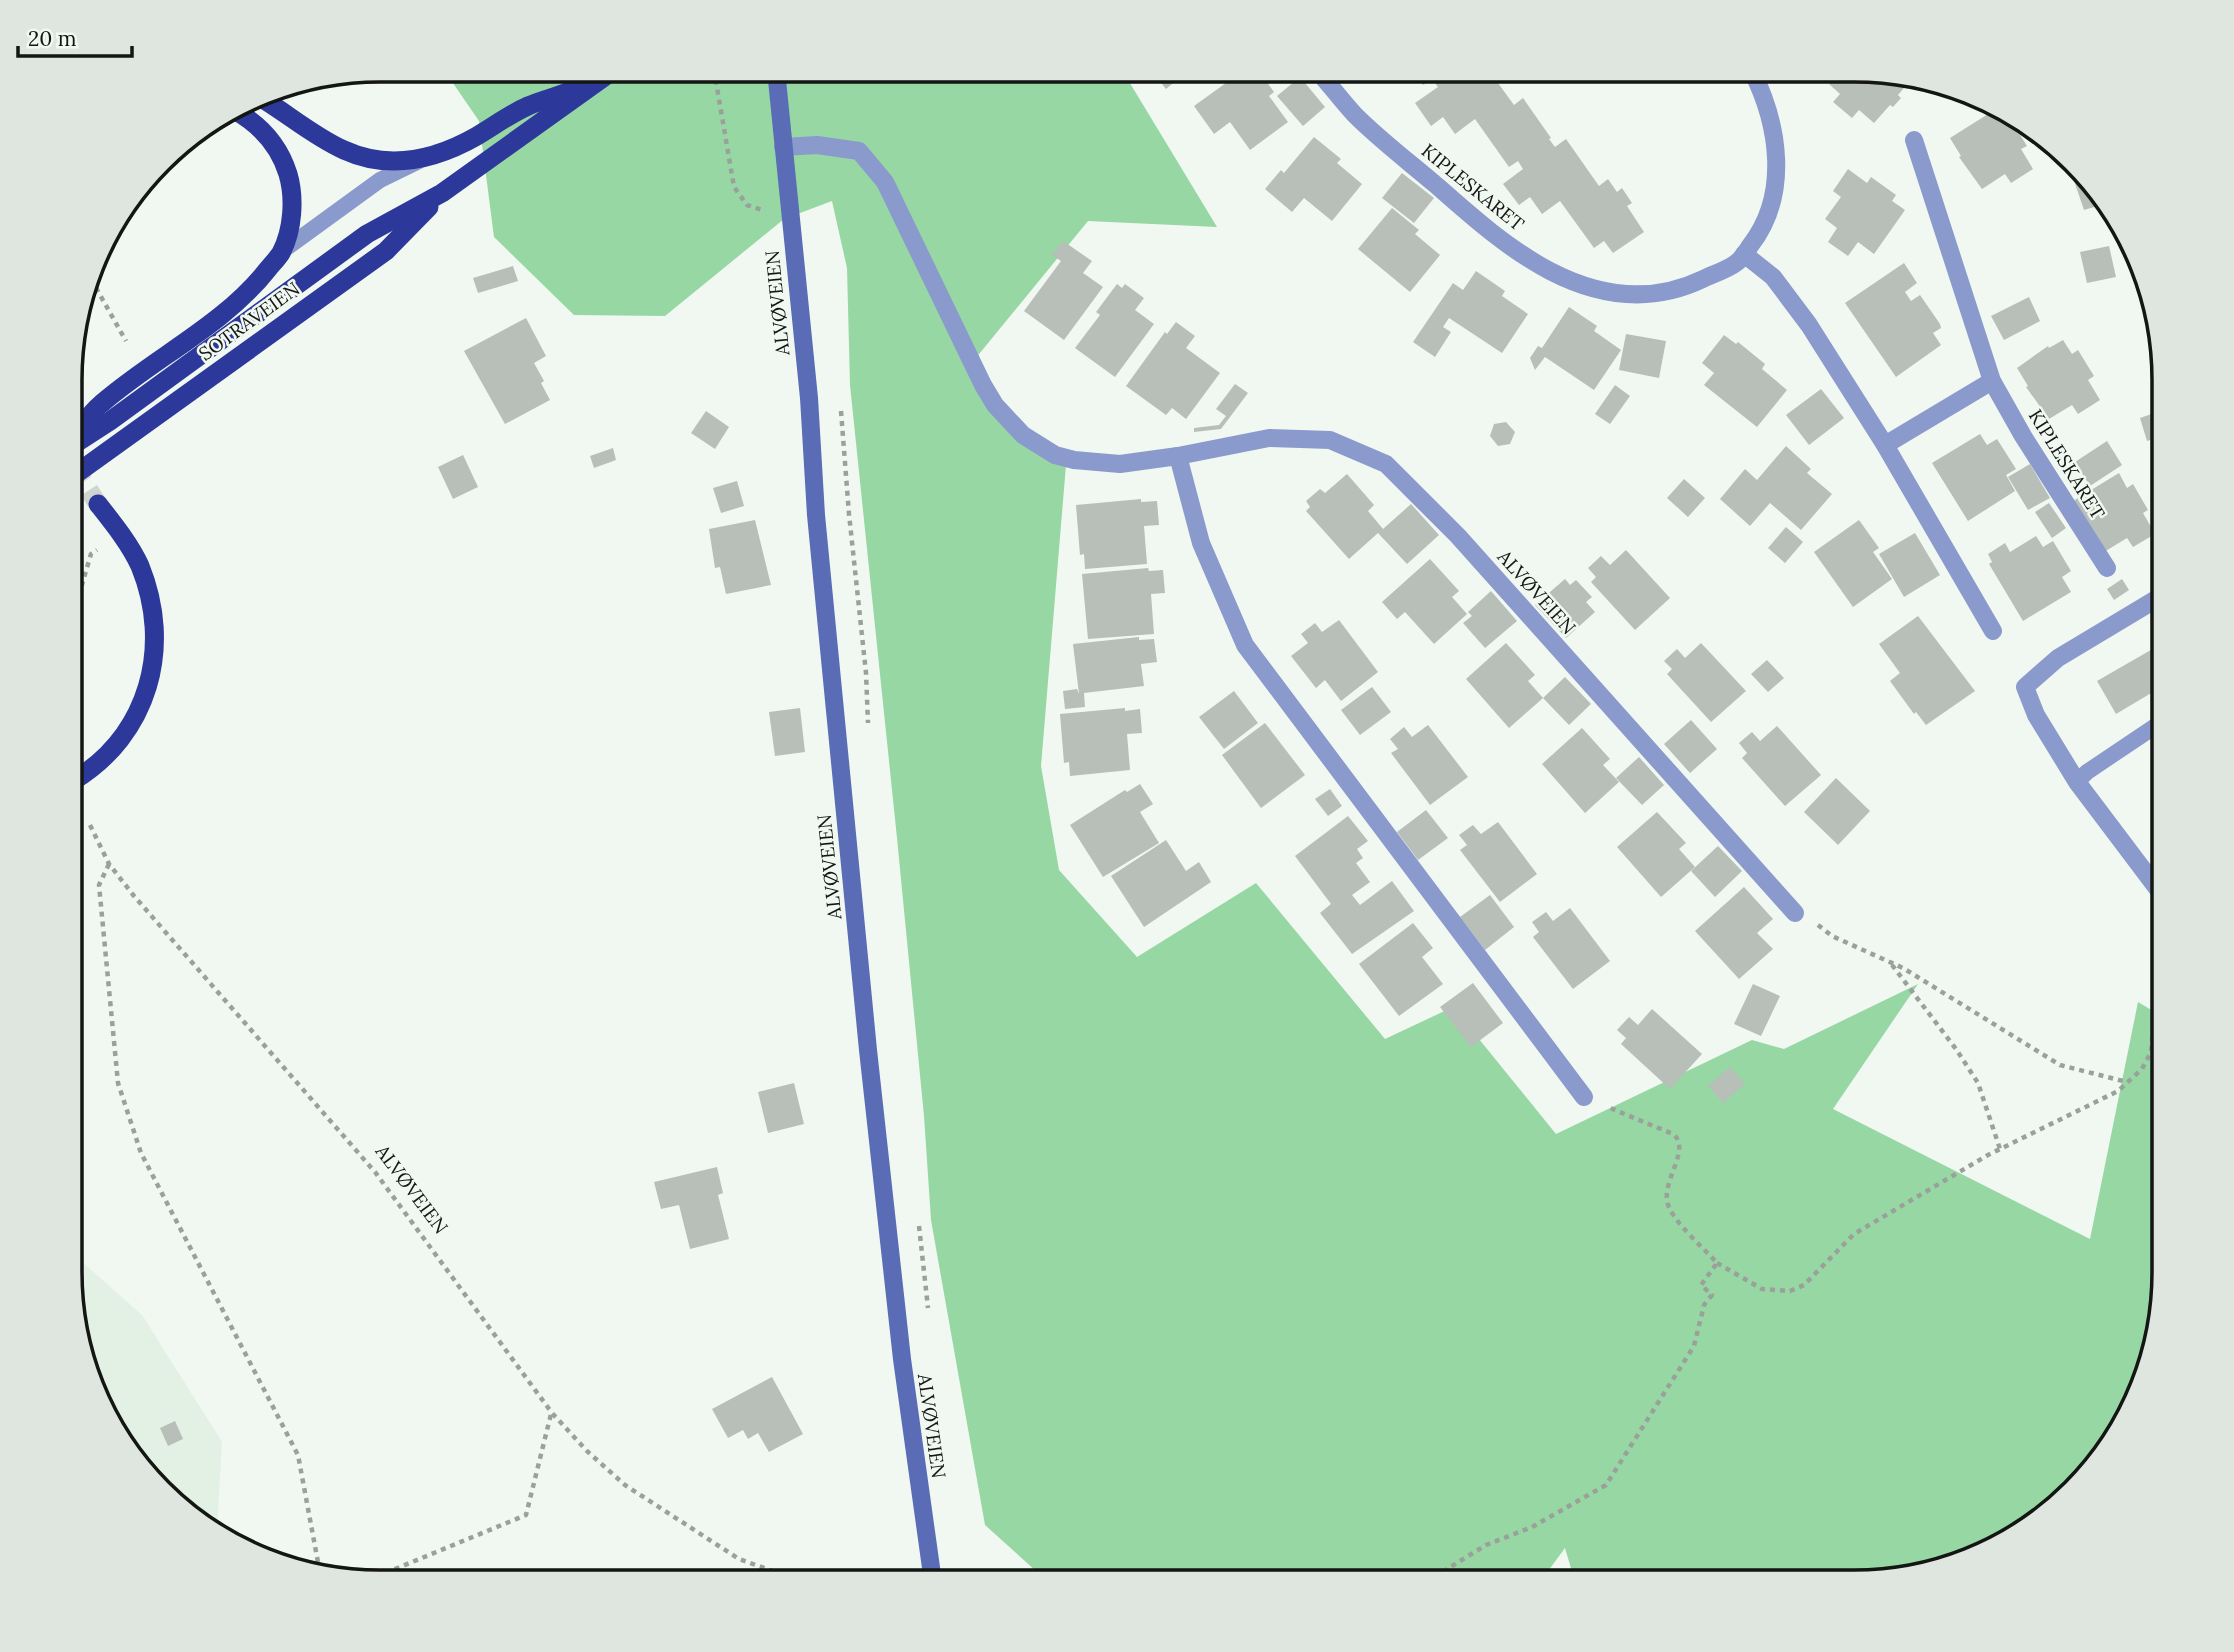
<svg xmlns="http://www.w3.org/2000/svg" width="2234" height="1652" font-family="Lora,serif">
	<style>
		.built { fill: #e2f1e4 }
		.green { fill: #97d7a4 }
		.building { fill: #b7bfb8 }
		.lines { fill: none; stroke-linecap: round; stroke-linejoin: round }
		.trunk-tunnel { stroke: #cfd6d0; stroke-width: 19; stroke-dasharray: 19 10; stroke-linecap: butt }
		.path { stroke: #9aa09a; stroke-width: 4.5; stroke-dasharray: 5 5; stroke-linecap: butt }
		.service { stroke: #8b9acc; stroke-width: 16 }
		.minor { stroke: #8b9acc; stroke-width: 18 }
		.secondary { stroke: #5a6cb5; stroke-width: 18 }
		.trunk { stroke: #2d399a; stroke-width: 19 }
		.labels { text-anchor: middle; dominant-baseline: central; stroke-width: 5; stroke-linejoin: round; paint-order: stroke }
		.street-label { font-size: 19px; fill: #131613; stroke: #f0f8f1 }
		.rim { fill: none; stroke: #131613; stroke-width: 3.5 }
	</style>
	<rect width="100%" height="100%" fill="#f0f8f1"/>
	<path class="built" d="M73,1254L142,1315L222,1442L217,1532L191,1518L111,1427L73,1312Z"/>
	<path class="green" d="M444,70H1122L1217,227L1088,221L975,359L1010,425L1066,465L1041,766L1059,870L1137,957L1256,883L1385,1039L1453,1007L1556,1134L1752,1040L1784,1049L1918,984L1833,1109L2090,1239L2138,1002L2163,1017V1292L2141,1390L2100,1461L1992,1550L1855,1582H1575L1565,1548L1540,1582H1048L985,1525L931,1220L924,1116L897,838L850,385L847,268L832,201L784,219L665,316L574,315L494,237L479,121Z"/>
	<g class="building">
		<path d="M1151,70H1189L1166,89Z"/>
		<path d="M1244,70H1258L1274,92L1269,96L1288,122L1250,150L1230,122L1214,134L1194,106Z"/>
		<path d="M1383,70H1408L1391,82Z"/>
		<path d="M1412,70H1501L1506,77L1498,83L1514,105L1523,98L1551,138L1549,139L1555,147L1566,139L1599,186L1608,179L1617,192L1622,188L1632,203L1627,206L1644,232L1613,253L1604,241L1594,248L1560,201L1542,214L1530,197L1519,205L1503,184L1523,169L1518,161L1509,167L1475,119L1455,134L1443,117L1431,126L1415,103L1438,87L1432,79L1423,85Z"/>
		<path d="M1841,71H1874L1903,77L1909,82L1898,95L1901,98L1893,107L1890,105L1874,123L1859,110L1852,118L1833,102L1840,94L1829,84Z"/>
		<path d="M1300,77L1325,107L1303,126L1277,96Z"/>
		<path d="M1996,109L2005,123L2011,120L2027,146L2021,149L2033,169L2011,183L2005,174L1982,189L1959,157L1961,156L1950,138Z"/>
		<path d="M1314,137L1341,159L1337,163L1362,184L1332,221L1304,198L1292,212L1265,189L1281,170L1284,173Z"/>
		<path d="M2069,166L2101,205L2084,210Z"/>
		<path d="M1848,169L1867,183L1871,177L1896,195L1892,201L1905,210L1874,254L1858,242L1848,256L1828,242L1837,228L1825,219L1841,197L1833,191Z"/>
		<path d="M1402,173L1434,198L1414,223L1382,198Z"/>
		<path d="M1392,208L1419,230L1415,234L1440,255L1410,292L1358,249Z"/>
		<path d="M1063,241L1092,261L1083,273L1103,287L1064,340L1024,311L1061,261L1052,255Z"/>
		<path d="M2109,246L2116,277L2087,283L2080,252Z"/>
		<path d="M1904,263L1917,283L1905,292L1911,301L1920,295L1940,324L1941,328L1933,333L1941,345L1896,377L1845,303Z"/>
		<path d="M513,266L518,281L478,293L473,278Z"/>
		<path d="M1476,271L1505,291L1502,296L1528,314L1502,353L1449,318L1443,327L1451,332L1435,357L1413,342L1453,283L1463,290Z"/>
		<path d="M1117,284L1122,288L1125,284L1144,298L1135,310L1154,324L1115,377L1075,348L1100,315L1096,312Z"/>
		<path d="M2029,297L2040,321L2004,340L1991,316Z"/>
		<path d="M1569,307L1597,326L1594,331L1621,350L1594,390L1545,357L1535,370L1530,358L1538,346L1542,348Z"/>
		<path d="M526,318L546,356L534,363L544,381L541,383L550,400L505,424L464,351Z"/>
		<path d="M1176,322L1195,336L1186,348L1220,373L1186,419L1172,408L1166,415L1126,386L1165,332L1167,334Z"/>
		<path d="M1626,334L1666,341L1659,378L1619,370Z"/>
		<path d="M1724,335L1736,344L1738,342L1765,364L1762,369L1787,390L1757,427L1704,385L1714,373L1702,363Z"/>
		<path d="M2063,340L2072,354L2078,350L2094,376L2088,380L2100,400L2078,414L2072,405L2049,419L2026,387L2028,386L2017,368L2048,346L2049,348Z"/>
		<path d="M1235,384L1248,393L1221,429L1194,432V428L1219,425L1226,416L1216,409Z"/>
		<path d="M1615,385L1630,396L1610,424L1595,414Z"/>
		<path d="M1821,389L1844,418L1809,445L1786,415Z"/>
		<path d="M2163,410V436L2147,441L2140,418Z"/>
		<path d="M706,411L729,427L715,449L691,433Z"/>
		<path d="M1506,422L1515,432L1510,444L1498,446L1490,436L1494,424Z"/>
		<path d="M1980,434L1987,445L1997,439L2016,469L2006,475L2015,491L1968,521L1932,463Z"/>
		<path d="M2107,441L2122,465L2090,486L2075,462Z"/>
		<path d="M1786,446L1811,469L1807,473L1832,494L1801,530L1770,503L1750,526L1720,499L1745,469L1757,480Z"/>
		<path d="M613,448L616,460L594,468L590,456Z"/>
		<path d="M463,455L478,487L453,499L438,467Z"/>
		<path d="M2030,464L2050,498L2028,510L2008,477Z"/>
		<path d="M2119,473L2127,488L2133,484L2148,510L2143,513L2155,534L2133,547L2127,538L2104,552L2073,501Z"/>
		<path d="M1347,474L1374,505L1368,511L1383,529L1411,504L1439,535L1407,564L1378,533L1349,559L1306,511L1310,507L1306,501L1320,489L1325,493Z"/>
		<path d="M1684,479L1705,498L1688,517L1667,498Z"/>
		<path d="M737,481L744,506L721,513L713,488Z"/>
		<path d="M1141,499V502L1157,501L1159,525L1144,526L1147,564L1085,569L1084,554L1080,555L1076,505Z"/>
		<path d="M2049,503L2066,528L2052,538L2035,512Z"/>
		<path d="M755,520L771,585L726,594L720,567L715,568L709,529Z"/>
		<path d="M1859,520L1879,548L1873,552L1892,579L1853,607L1814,552Z"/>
		<path d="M1786,527L1803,542L1785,563L1768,548Z"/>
		<path d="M1915,533L1940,575L1904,597L1879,554Z"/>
		<path d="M2036,536L2043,547L2053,541L2071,571L2062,577L2071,592L2023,621L1989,564L1992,562L1988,554L2005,543L2010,552Z"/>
		<path d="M1626,550L1670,598L1635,630L1591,582L1596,577L1588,568L1601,556L1610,565Z"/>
		<path d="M1430,559L1459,591L1452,597L1467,614L1434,644L1405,612L1397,619L1382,602Z"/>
		<path d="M1148,568L1149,571L1163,570L1165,593L1151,594L1154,634L1088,639L1082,574Z"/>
		<path d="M1565,579L1570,585L1576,580L1592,597L1586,602L1595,612L1566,638L1535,605Z"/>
		<path d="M2122,579L2129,590L2114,600L2107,589Z"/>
		<path d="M1491,591L1517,621L1485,648L1463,623L1472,616L1468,612Z"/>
		<path d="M1918,616L1975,691L1926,725L1916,712L1914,714L1890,681L1900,673L1879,644Z"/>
		<path d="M1339,620L1378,672L1341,701L1325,680L1316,688L1291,656L1308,643L1301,634L1315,623L1322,632Z"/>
		<path d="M1139,637V640L1154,639L1157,662L1141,664L1144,686L1084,693L1085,707L1065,709L1063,691L1077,689L1079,694L1073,644Z"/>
		<path d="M1506,643L1535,675L1528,681L1543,698L1565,677L1591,704L1569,725L1543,698L1509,728L1466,679Z"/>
		<path d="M1701,643L1746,691L1711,722L1667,674L1672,669L1664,661L1677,649L1685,658Z"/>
		<path d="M2163,643V686L2116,714L2097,681Z"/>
		<path d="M1767,660L1784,678L1768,692L1751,674Z"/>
		<path d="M1372,687L1391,712L1360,735L1341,710Z"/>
		<path d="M1234,691L1258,723L1224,749L1199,717Z"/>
		<path d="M800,708L805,752L775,756L769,712Z"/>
		<path d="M1125,708V711L1140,709L1142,733L1127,734L1130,770L1070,776L1069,762L1064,763L1060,714Z"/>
		<path d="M1691,720L1717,749L1690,773L1664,744Z"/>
		<path d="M1265,723L1305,775L1261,808L1222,755Z"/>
		<path d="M1428,725L1468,777L1430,805L1391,753L1398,749L1390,739L1404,727L1412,737Z"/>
		<path d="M1777,726L1821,775L1785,806L1742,758L1747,753L1739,743L1752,732L1760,741Z"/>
		<path d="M1582,728L1610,759L1603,765L1619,782L1585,813L1542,764Z"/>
		<path d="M1639,757L1664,785L1642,805L1616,778Z"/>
		<path d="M1836,778L1870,811L1838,845L1804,812Z"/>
		<path d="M1140,784L1153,804L1140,812L1159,843L1103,877L1070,825L1125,790L1127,792Z"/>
		<path d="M1330,789L1342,806L1328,816L1315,799Z"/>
		<path d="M1426,810L1448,838L1418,860L1397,832Z"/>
		<path d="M1657,812L1686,843L1679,849L1695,867L1661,897L1617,847Z"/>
		<path d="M1348,816L1368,841L1357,849L1363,858L1356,863L1370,882L1352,895L1360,905L1392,881L1414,911L1352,954L1320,913L1331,904L1295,856Z"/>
		<path d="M1498,822L1537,874L1500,902L1460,850L1467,845L1459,835L1473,825L1481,834Z"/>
		<path d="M1166,840L1186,871L1199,862L1211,882L1144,927L1111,876Z"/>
		<path d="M1718,846L1742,871L1715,897L1691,871Z"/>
		<path d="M1744,887L1773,919L1757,933L1773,949L1739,979L1695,931Z"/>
		<path d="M1490,895L1514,927L1485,950L1460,917Z"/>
		<path d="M1570,908L1610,961L1573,989L1533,937L1539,932L1532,922L1546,912L1553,921Z"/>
		<path d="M1413,923L1433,948L1422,957L1443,984L1399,1016L1359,964Z"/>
		<path d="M1473,983L1503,1023L1471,1047L1440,1007Z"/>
		<path d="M1753,984L1780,996L1761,1036L1734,1024Z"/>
		<path d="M1652,1009L1702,1054L1670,1089L1621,1044L1626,1038L1617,1030L1629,1017L1638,1025Z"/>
		<path d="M1730,1067L1745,1084L1723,1103L1708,1086Z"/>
		<path d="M794,1083L804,1124L768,1133L758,1092Z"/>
		<path d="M717,1167L723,1193L718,1195L729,1239L690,1249L679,1205L661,1209L654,1182Z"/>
		<path d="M772,1377L803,1434L769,1452L758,1433L748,1439L743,1430L728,1438L712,1409Z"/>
		<path d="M175,1421L183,1439L168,1446L160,1428Z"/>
	</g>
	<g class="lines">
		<path class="trunk-tunnel" d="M73,466L98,504"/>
		<g class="path">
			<path d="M714,70L734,187L747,205L762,210"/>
			<path d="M91,279L126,341"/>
			<path d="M841,411L849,514L866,673L868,723"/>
			<path d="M73,615L91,554L97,550"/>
			<path d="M90,825L109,864L134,896L375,1172L552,1413L587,1451L625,1485L739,1559L803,1582"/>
			<path d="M109,864L99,885L118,1083L141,1153L298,1455L320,1573"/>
			<path d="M1818,925L1832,936L1903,968L2060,1065L2127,1082"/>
			<path d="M1892,965L1956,1049L1978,1083L2000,1149"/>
			<path d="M919,1226L928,1308"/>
			<path d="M1717,1263L1762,1289L1790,1291L1804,1285L1854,1234L1988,1155L2118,1091L2142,1069L2151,1052L2158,966L2163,951"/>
			<path d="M381,1581L383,1574L526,1515L551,1414"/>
			<path d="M1426,1582L1486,1545L1532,1527L1606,1485L1694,1346L1704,1305L1712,1295L1701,1285L1717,1263C1704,1248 1669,1219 1667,1200C1664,1178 1691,1148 1673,1134L1610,1108"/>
		</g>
		<g class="service">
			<path d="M281,252L380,180L419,161"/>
			<path d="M2077,782L2087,772L2163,721"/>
		</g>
		<g class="minor">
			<path d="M1317,70C1330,85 1342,101 1355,115C1380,140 1409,162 1436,185C1471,216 1508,249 1550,271C1600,297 1651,304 1703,279C1713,274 1727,270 1736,263C1742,259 1746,252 1750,246C1790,195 1779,125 1752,71"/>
			<path d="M1914,140L1992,381L2023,436L2107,568"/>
			<path d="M783,147L817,145L859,151L885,182L983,385L995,405L1023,435L1055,455L1074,460L1120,464L1178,456L1269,438L1330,440L1386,464L1458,536L1795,913"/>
			<path d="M1744,254L1773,277L1809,325L1885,445L1993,631"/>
			<path d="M1885,445L1992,381"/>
			<path d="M1178,456L1201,543L1245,645L1584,1097"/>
			<path d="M2163,595L2058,658L2025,687L2036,715L2077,782L2163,896"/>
		</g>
		<path class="secondary" d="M776,70L809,398L816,515L868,1050L902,1359L933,1582"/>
		<g class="trunk">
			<path d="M258,96C287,113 313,136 344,150C390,171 435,160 477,136C494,126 510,114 528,106C542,100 559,96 573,90"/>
			<path d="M73,436C82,426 90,413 101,404C155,357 223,326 268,269C272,264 278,258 281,253C293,230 295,198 288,174C279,145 261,125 234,110"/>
			<path d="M73,445L110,421L367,234L442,193L614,70"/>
			<path d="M73,476L386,251L429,207"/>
			<path d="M73,781C149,735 173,647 140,566C130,544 113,523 98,504"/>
		</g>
	</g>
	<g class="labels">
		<g class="street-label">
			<text transform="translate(1473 187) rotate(39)">KIPLESKARET</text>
			<text transform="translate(777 303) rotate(-96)">ALVØVEIEN</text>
			<text transform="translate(249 321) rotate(-36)">SOTRAVEIEN</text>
			<text transform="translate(2067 464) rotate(58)">KIPLESKARET</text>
			<text transform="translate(1537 592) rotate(48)">ALVØVEIEN</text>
			<text transform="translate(829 867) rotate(-96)">ALVØVEIEN</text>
			<text transform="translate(412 1189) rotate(53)">ALVØVEIEN</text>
			<text transform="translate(932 1426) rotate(82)">ALVØVEIEN</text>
		</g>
	</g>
	<path d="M0 0H2234V1652H0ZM380 82H1854A298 298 0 0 1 2152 380V1272A298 298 0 0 1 1854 1570H380A298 298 0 0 1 82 1272V380A298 298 0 0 1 380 82Z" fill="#dee6df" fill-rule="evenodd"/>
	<path class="rim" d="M380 82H1854A298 298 0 0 1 2152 380V1272A298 298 0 0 1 1854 1570H380A298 298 0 0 1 82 1272V380A298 298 0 0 1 380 82Z"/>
	<path d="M18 46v10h114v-10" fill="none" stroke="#131613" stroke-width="3.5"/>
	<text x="28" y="46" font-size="21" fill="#131613" stroke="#f0f8f1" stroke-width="5" paint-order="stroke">20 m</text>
</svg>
